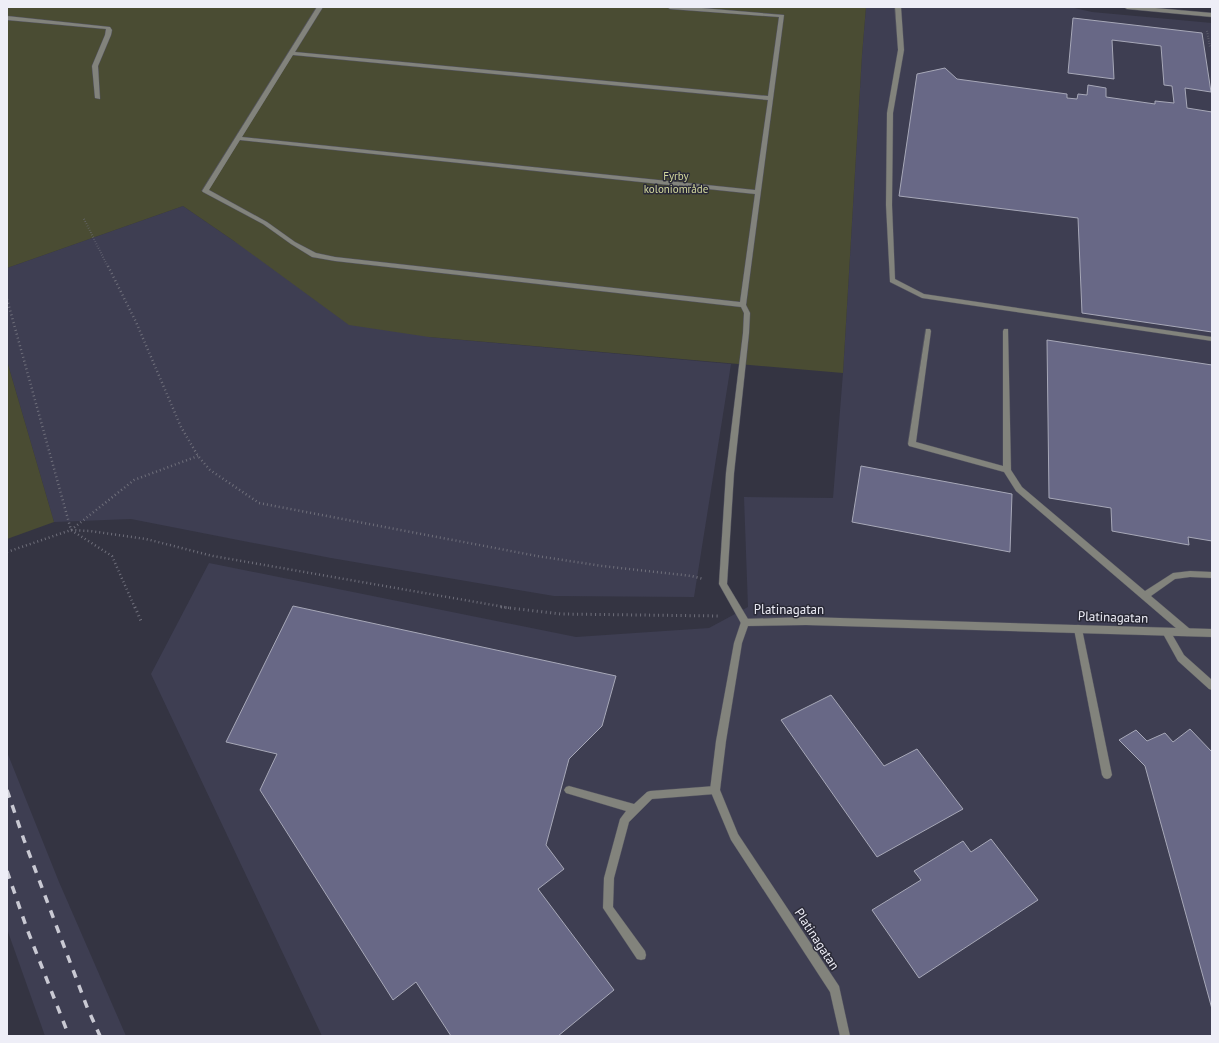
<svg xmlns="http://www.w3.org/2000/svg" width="1219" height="1043" font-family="'PT Sans',sans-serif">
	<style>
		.built { fill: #3e3e52 }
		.green { fill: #4a4c33 }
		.building { fill: #686886; stroke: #a7a8b8 }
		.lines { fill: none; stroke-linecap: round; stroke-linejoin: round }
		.service-casing { stroke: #52525f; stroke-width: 1 }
		.minor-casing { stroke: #52525f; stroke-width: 1 }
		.path-far2 { stroke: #6f6f7b; stroke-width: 2; stroke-dasharray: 0.5 2; stroke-linecap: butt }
		.path-far1 { stroke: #6f6f7b; stroke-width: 2.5; stroke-dasharray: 1 3; stroke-linecap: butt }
		.path { stroke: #6f6f7b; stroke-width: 3; stroke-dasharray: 1 3.5; stroke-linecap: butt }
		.service { fill: #82837c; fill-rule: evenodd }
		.minor { fill: #82837c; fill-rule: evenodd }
		.rail { stroke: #c9c9d3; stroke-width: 3.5; stroke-dasharray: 8 8; stroke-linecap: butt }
		.labels { text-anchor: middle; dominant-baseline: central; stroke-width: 3; stroke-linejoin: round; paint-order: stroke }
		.far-park-label { font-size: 11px; fill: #d4d99e; stroke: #2a2a37 }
		.street-label { font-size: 13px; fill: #eeeef7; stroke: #2a2a37 }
	</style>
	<rect width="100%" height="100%" fill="#343442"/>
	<g class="built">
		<path d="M866,7H1070L1092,12L1212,23V1036H322L151,674L209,563L576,637L709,628L748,607L744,497L833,498L843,373L862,55Z"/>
		<path d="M183,206L234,241L429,337L731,364L694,597L554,596L331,558L131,519L54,522L7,361V268Z"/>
		<path d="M7,752L59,882L126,1036H45L7,929Z"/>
	</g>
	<g class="green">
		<path d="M7,7H866L862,55L843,373L429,337L349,325L234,241L183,206L7,268Z"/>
		<path d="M7,361L54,522L7,539Z"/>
	</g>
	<g class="building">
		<path d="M1073,18L1202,33L1211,92L1185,88L1187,108L1212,112V332L1082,313L1078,218L899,196L917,74L945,68L957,79L1067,94V98L1077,99L1078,94L1087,95L1088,85L1106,88V97L1155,104V101L1174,103L1172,86L1164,85L1161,46L1112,40L1114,79L1068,73Z"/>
		<path d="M1047,340L1212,365V541L1188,537L1189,545L1112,531L1111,508L1049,498Z"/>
		<path d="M861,466L1012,494L1010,552L852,522Z"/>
		<path d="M293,606L616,676L602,726L569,759L546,845L564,869L538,889L614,990L558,1036H451L416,982L393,1000L260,790L277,754L226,742Z"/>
		<path d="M831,695L884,766L917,749L963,809L877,857L781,720Z"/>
		<path d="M1190,729L1212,752V1009L1145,766L1119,740L1136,730L1147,741L1165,733L1173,742Z"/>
		<path d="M991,839L1038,900L919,978L872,910L921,880L914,871L963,841L971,852Z"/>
	</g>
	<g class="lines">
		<defs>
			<g id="service">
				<path d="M317,7H323L295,52L768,96L779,17L670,9L667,7H690L784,15L746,305L750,313L749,333L734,473L727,584L748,619L749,622L748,625L745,626L742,625L719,584L726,473L743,333L744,313L741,307L335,261L312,257L291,244L263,224L203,192L202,191ZM293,55L768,100L755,190L242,137ZM240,140L755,194L740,302L335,257L316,253L295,242L267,222L209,190Z"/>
				<path d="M895,7H901L904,50L893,113L892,205L895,279L924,294L1212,337V341L922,298L890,282L886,205L887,113L898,50Z"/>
				<path d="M7,16L110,27L112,30L111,35L98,66L100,99L95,98L92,66L105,35L106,29L7,20Z"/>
				<path d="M926,329H930L931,331L916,442L1003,466V331L1004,329H1008L1011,470L1022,487L1145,591L1173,573L1190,571L1212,572V578L1190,577L1175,579L1151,596L1190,629L1191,632L1190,635L1187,636L1184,635L1016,491L1004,472L909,446L908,444Z"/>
				<path d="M1078,625L1081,626L1082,629L1112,775L1110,778L1107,779L1104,778L1102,775L1074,629L1075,626Z"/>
				<path d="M1166,628L1169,629L1184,655L1212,680V690L1209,689L1178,661L1162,632L1163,629Z"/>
				<path d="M569,786L634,804L647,792L650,791L715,786L718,787L720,790L718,793L715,794L652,799L629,822L614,878L613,907L645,951L646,955L645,959L641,960L637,959L603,908L604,878L620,819L626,811L566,793L564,790L566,787Z"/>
			</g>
			<g id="minor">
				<path d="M1124,7H1144L1212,13V17L1127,9Z"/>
				<path d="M806,617L1212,629V637L806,625L748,626L742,643L726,741L720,790L738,834L839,986L850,1036H840L830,992L731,840L710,790L716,741L734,643L742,619Z"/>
			</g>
		</defs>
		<use href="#service" class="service-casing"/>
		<use href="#minor" class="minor-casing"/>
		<g class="path-far2">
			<path d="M1207,31L1210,47H1212"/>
			<path d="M84,219L108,267"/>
		</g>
		<g class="path-far1">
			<path d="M108,266L136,322L181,427L198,456L210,470L259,503L537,556L602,566L692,576L703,579"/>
			<path d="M7,299L71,530L112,556L135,608"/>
			<path d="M71,530L134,480L198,456"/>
			<path d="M7,552L71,530L90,531L146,539L213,556L510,608"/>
		</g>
		<g class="path">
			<path d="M135,607L141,621"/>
			<path d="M501,607L561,614L719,616"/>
		</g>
		<use href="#service" class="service"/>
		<use href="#minor" class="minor"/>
		<g class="rail">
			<path d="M7,790L24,840L87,1007L100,1036"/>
			<path d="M7,871L27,929L69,1036"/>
		</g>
	</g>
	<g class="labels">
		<g class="far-park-label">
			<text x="676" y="176">Fyrby<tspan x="676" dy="13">koloniområde</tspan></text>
		</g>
		<g class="street-label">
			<text x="789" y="609">Platinagatan</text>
			<text transform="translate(1113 617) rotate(2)">Platinagatan</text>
			<text transform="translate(817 939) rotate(57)">Platinagatan</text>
		</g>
	</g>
	<rect width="1219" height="1043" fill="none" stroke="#eeeef7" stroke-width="16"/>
</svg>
